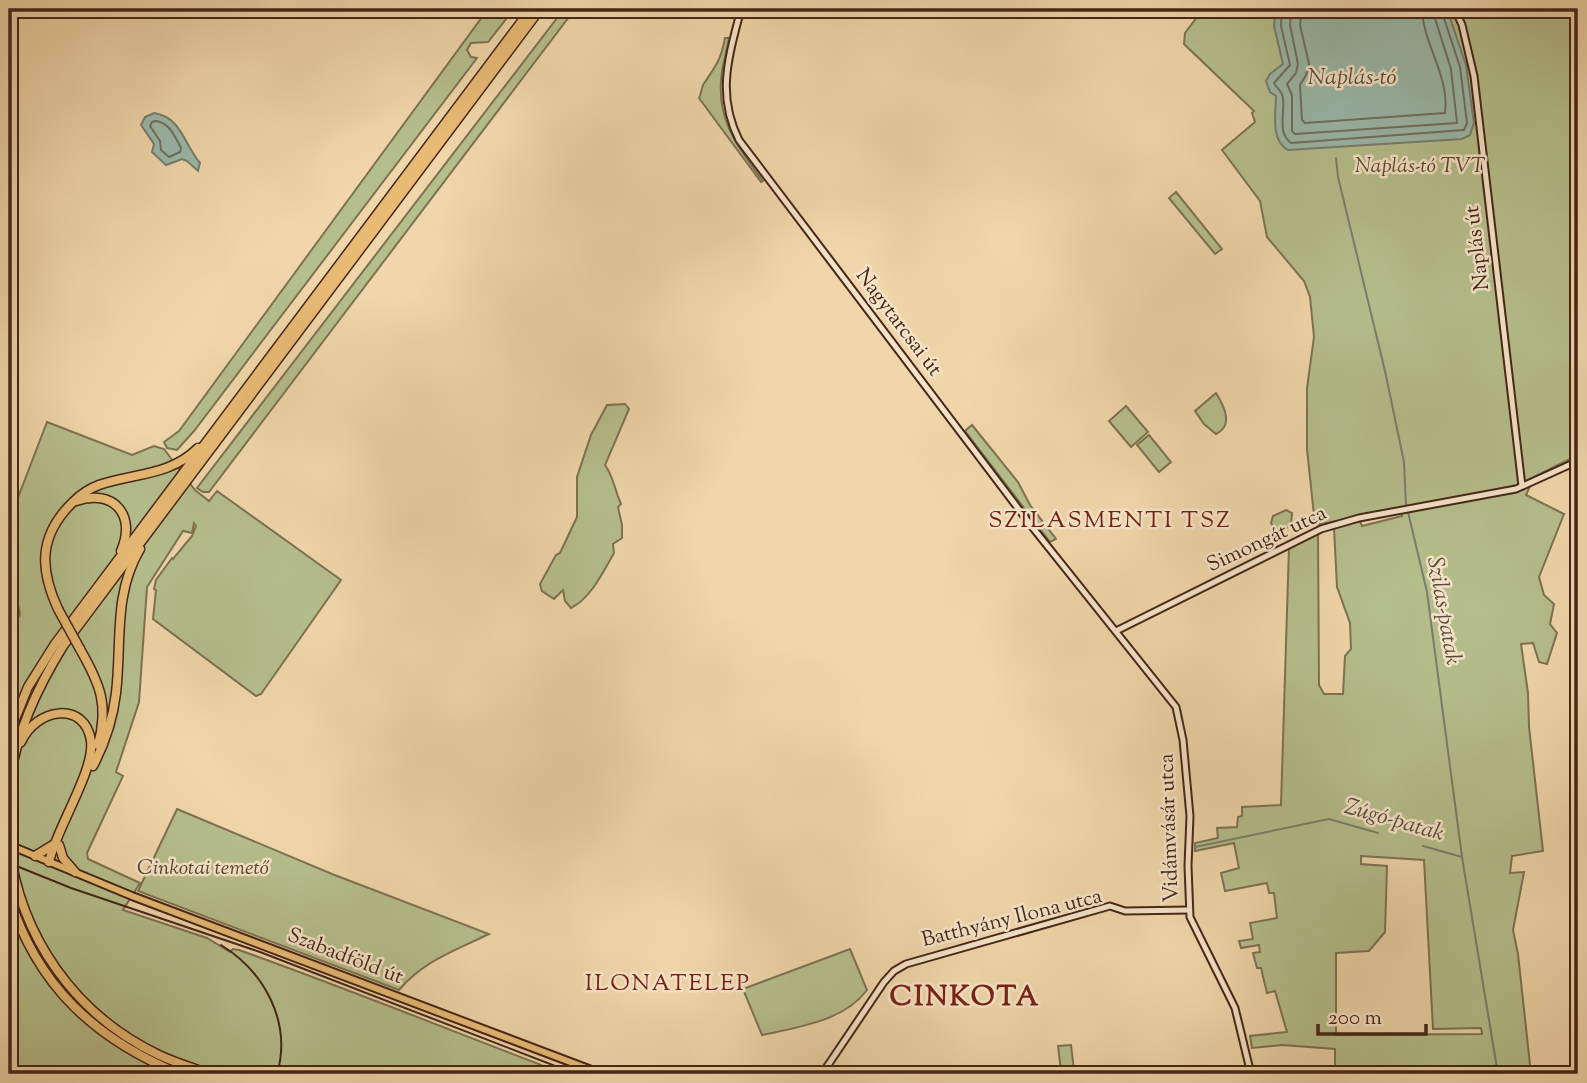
<svg xmlns="http://www.w3.org/2000/svg" width="1587" height="1083" font-family="'Sorts Mill Goudy',serif">
	<style>
		.green { fill: #b5bf8c; stroke: #7d7252; stroke-width: 2; fill-rule: evenodd }
		.water { fill: #9ab9ab; stroke: #787e70; stroke-width: 2 }
		.lines { fill: none; stroke-linecap: round; stroke-linejoin: round }
		.shore { stroke: #707062; stroke-width: 2 }
		.stream { stroke: #787e70; stroke-width: 2 }
		.secondary-casing { stroke: #452618; stroke-width: 9 }
		.primary-casing { stroke: #452618; stroke-width: 10 }
		.highway-casing { stroke: #452618; stroke-width: 11 }
		.secondary { stroke: #f5e4c8; stroke-width: 5 }
		.primary { stroke: #e8bb75; stroke-width: 6 }
		.highway { stroke: #e8bb75; stroke-width: 8 }
		.tram { stroke: #452618; stroke-width: 2 }
		.highway-bridge-casing { stroke: #452618; stroke-width: 11; stroke-linecap: butt }
		.highway-bridge { stroke: #e8bb75; stroke-width: 8 }
		.labels { text-anchor: middle; dominant-baseline: central; stroke-width: 5; stroke-linejoin: round; paint-order: stroke }
		.park-label { font-size: 21px; font-style: italic; fill: #5b452f; stroke: #f5e4c8 }
		.street-label { font-size: 21px; fill: #452618; stroke: #f5e4c8 }
		.water-label { font-size: 23px; font-style: italic; fill: #5a4b3d; stroke: #f5e4c8 }
		.neighbourhood-label { font-size: 23px; letter-spacing: 2px; fill: #7a1f14; stroke: #f5e4c8 }
		.quarter-label { font-size: 24px; letter-spacing: 2px; fill: #7a1f14; stroke: #f5e4c8 }
		.district-label { font-size: 28px; font-weight: bold; letter-spacing: 2px; fill: #7a1f14; stroke: #f5e4c8 }
	</style>
	<rect width="100%" height="100%" fill="#f0d6aa"/>
	<filter id="stains"><feTurbulence type="fractalNoise" baseFrequency=".00286" numOctaves="4"/><feColorMatrix values="0 0 0 0 .2 0 0 0 0 .09 0 0 0 0 .02 0 0 0 .5 -.17"/></filter>
	<radialGradient id="worn" r=".72"><stop offset=".6" stop-color="#630" stop-opacity="0"/><stop offset="1" stop-color="#630" stop-opacity=".3"/></radialGradient>
	<g class="green">
		<path d="M488,9H514L488,42L471,43L467,50L471,57L477,58L194,431L177,450L167,448L164,442L179,431Z"/>
		<path d="M564,9H575L209,492H203L197,488Z"/>
		<path d="M1203,9H1578V455L1534,477L1526,495L1564,514L1539,577L1544,595L1554,604L1550,624L1557,633L1547,664L1539,662L1533,643L1521,644L1528,693L1529,727L1543,851L1512,856L1510,873L1524,872L1513,930L1518,954L1531,1074H1335V1049L1282,1045L1252,1048L1250,1036L1287,1032L1275,991L1267,993L1261,968H1257L1253,953L1260,952L1259,945L1241,948L1239,941L1253,939L1250,923L1277,918L1274,893H1269L1267,883L1225,891L1221,873L1239,868L1234,843L1195,851V843L1218,838L1217,828L1237,827L1238,817L1242,816V807L1281,805L1289,547L1318,533L1319,685L1324,694H1343L1345,656L1351,649L1350,623L1337,587L1334,528L1360,521L1362,526L1402,516L1401,509L1315,525L1307,449V388L1314,337L1310,297L1304,281L1267,237L1260,201L1222,150L1255,122L1252,113L1254,111L1184,44L1185,33ZM1361,856L1424,860L1433,1029L1481,1028L1482,1034L1336,1035V953L1369,951L1385,932L1387,866L1361,864Z"/>
		<path d="M725,38H729C727,49 724,60 722,71C715,119 736,144 763,181L761,182L699,98C702,93 701,86 705,82C716,65 721,60 725,38Z"/>
		<path d="M1176,192L1222,249L1215,254L1169,198Z"/>
		<path d="M1216,393C1224,406 1234,425 1216,434L1204,424L1195,411Z"/>
		<path d="M625,404L629,409L605,465C613,475 615,491 621,504L618,507L622,525V538L613,544L614,553C603,572 591,598 571,608L565,601L563,590L554,599L542,591L540,584L556,555L560,553L577,517V477L591,435L607,405Z"/>
		<path d="M1126,406L1148,432L1131,447L1109,421Z"/>
		<path d="M47,422L132,455L154,446L164,449L195,490L209,501L217,491L341,580L261,694L256,696L153,619L156,590L154,589L156,580L172,558L173,559L192,536L196,526L194,523L192,533L183,531L147,587L139,702L116,772L123,776L87,853L88,859L140,883L123,910L207,938L230,952L233,949L239,950C349,989 456,1033 565,1074H97L88,1069L84,1074H9V676L18,661L9,656V638L20,614L9,564V521Z"/>
		<path d="M972,425L1018,482L1030,505L1056,539L1050,542L965,431Z"/>
		<path d="M1149,435L1171,462L1159,472L1137,445Z"/>
		<path d="M1286,510L1292,513L1291,525L1281,532H1276L1271,523L1273,516Z"/>
		<path d="M177,809L332,874L489,934C454,951 425,960 399,990L138,891Z"/>
		<path d="M850,949L867,990C844,1021 799,1027 762,1035L743,989Z"/>
		<path d="M1071,1045L1074,1070L1061,1071L1058,1046Z"/>
	</g>
	<g class="water">
		<path d="M1276,9H1447L1466,65L1474,123L1470,135L1462,139L1288,150C1270,141 1276,113 1276,96L1270,92L1266,81L1270,74L1283,64L1274,26Z"/>
		<path d="M154,113C181,117 184,144 200,163L198,171L187,161L182,159L166,165L152,152L154,144L141,125L145,117Z"/>
	</g>
	<g class="lines">
		<g class="shore">
			<path d="M1282,9L1281,26L1290,65L1274,83C1277,88 1282,91 1283,98C1285,113 1277,133 1291,143L1464,130L1467,123L1460,67L1441,9"/>
			<path d="M1291,9L1290,25L1298,64L1296,73L1287,84L1292,95V131L1295,134L1457,123L1451,69L1432,9"/>
			<path d="M1302,9L1300,25L1309,64L1306,75L1300,85L1302,120L1305,123L1445,113C1450,77 1423,44 1422,9"/>
			<path d="M156,121C170,123 175,137 181,148L180,152L169,157L161,150L160,141L150,126L152,122Z"/>
		</g>
		<g class="stream">
			<path d="M1336,158L1338,177L1385,371L1404,462L1406,507"/>
			<path d="M1408,512L1427,592L1462,857L1498,1074"/>
			<path d="M1423,846L1462,857"/>
			<path d="M1195,847L1329,819L1378,833"/>
		</g>
		<defs>
			<g id="secondary">
				<path d="M741,9C729,56 716,94 739,140L1033,528L1176,707L1183,740L1190,816L1188,866L1190,917L1235,1008L1251,1074"/>
				<path d="M1455,9L1462,25L1474,76L1522,486"/>
				<path d="M1116,631L1321,529L1359,518L1516,489L1578,461"/>
				<path d="M822,1074L884,982L894,971L906,964L1110,906L1125,911L1189,910"/>
			</g>
			<path id="primary" d="M9,845L132,896L602,1074"/>
			<g id="highway">
				<path d="M76,501C113,488 137,515 121,551"/>
				<path d="M58,609C39,568 39,535 73,502C81,494 88,489 99,485C134,473 170,476 198,448"/>
				<path d="M80,649C100,684 109,705 98,745"/>
				<path d="M9,734L28,687L55,644L531,9"/>
				<path d="M21,742C36,708 85,700 91,741C95,770 56,829 49,862"/>
				<path d="M93,766C105,743 113,719 116,693C122,643 113,595 140,549"/>
				<path d="M9,785C16,734 36,690 63,646L540,9"/>
				<path d="M9,845C20,937 75,1015 159,1055C176,1063 193,1068 210,1074"/>
				<path d="M59,845L63,858L75,872"/>
				<path d="M35,856L53,845"/>
				<path d="M9,896C37,986 95,1039 180,1074"/>
			</g>
		</defs>
		<use href="#secondary" class="secondary-casing"/>
		<use href="#primary" class="primary-casing"/>
		<use href="#highway" class="highway-casing"/>
		<use href="#secondary" class="secondary"/>
		<use href="#primary" class="primary"/>
		<use href="#highway" class="highway"/>
		<g class="tram">
			<path d="M9,863L71,888L260,952L576,1074"/>
			<path d="M221,945C265,972 292,1023 277,1074"/>
		</g>
		<defs>
			<path id="highway-bridge" d="M58,609L80,649"/>
		</defs>
		<use href="#highway-bridge" class="highway-bridge-casing"/>
		<use href="#highway-bridge" class="highway-bridge"/>
	</g>
	<g class="labels">
		<g class="park-label">
			<text x="1420" y="167">Naplás-tó TVT</text>
			<text x="203" y="869">Cinkotai temető</text>
		</g>
		<g class="street-label">
			<text transform="translate(1478 248) rotate(-97)">Naplás út</text>
			<text transform="translate(898 323) rotate(53)">Nagytarcsai út</text>
			<text transform="translate(1267 540) rotate(-25)">Simongát utca</text>
			<text transform="translate(1170 828) rotate(-92)">Vidámvásár utca</text>
			<text transform="translate(1012 919) rotate(-14)">Batthyány Ilona utca</text>
			<text transform="translate(345 957) rotate(21)">Szabadföld út</text>
		</g>
		<g class="water-label">
			<text x="1352" y="78">Naplás-tó</text>
			<text transform="translate(1443 611) rotate(80)">Szilas-patak</text>
			<text transform="translate(1394 821) rotate(16)">Zúgó-patak</text>
		</g>
		<g class="neighbourhood-label">
			<text x="668" y="984">ILONATELEP</text>
		</g>
		<g class="quarter-label">
			<text x="1110" y="521">SZILASMENTI TSZ</text>
		</g>
		<g class="district-label">
			<text x="965" y="998">CINKOTA</text>
		</g>
	</g>
	<rect width="1587" height="1083" fill="none" stroke="#f0d6aa" stroke-width="35"/>
	<rect x="10" y="10" width="1566" height="1062" fill="none" stroke="#452618" stroke-width="3.5"/>
	<rect x="18" y="18" width="1552" height="1048" fill="none" stroke="#452618" stroke-width="2"/>
	<path d="M1318 1024v10h108v-10" fill="none" stroke="#452618" stroke-width="3.5"/>
	<text x="1328" y="1024" font-size="21" fill="#452618" stroke="#f5e4c8" stroke-width="5" paint-order="stroke">200 m</text>
	<rect width="100%" height="100%" filter="url(#stains)"/>
	<rect width="100%" height="100%" fill="url(#worn)"/>
</svg>
